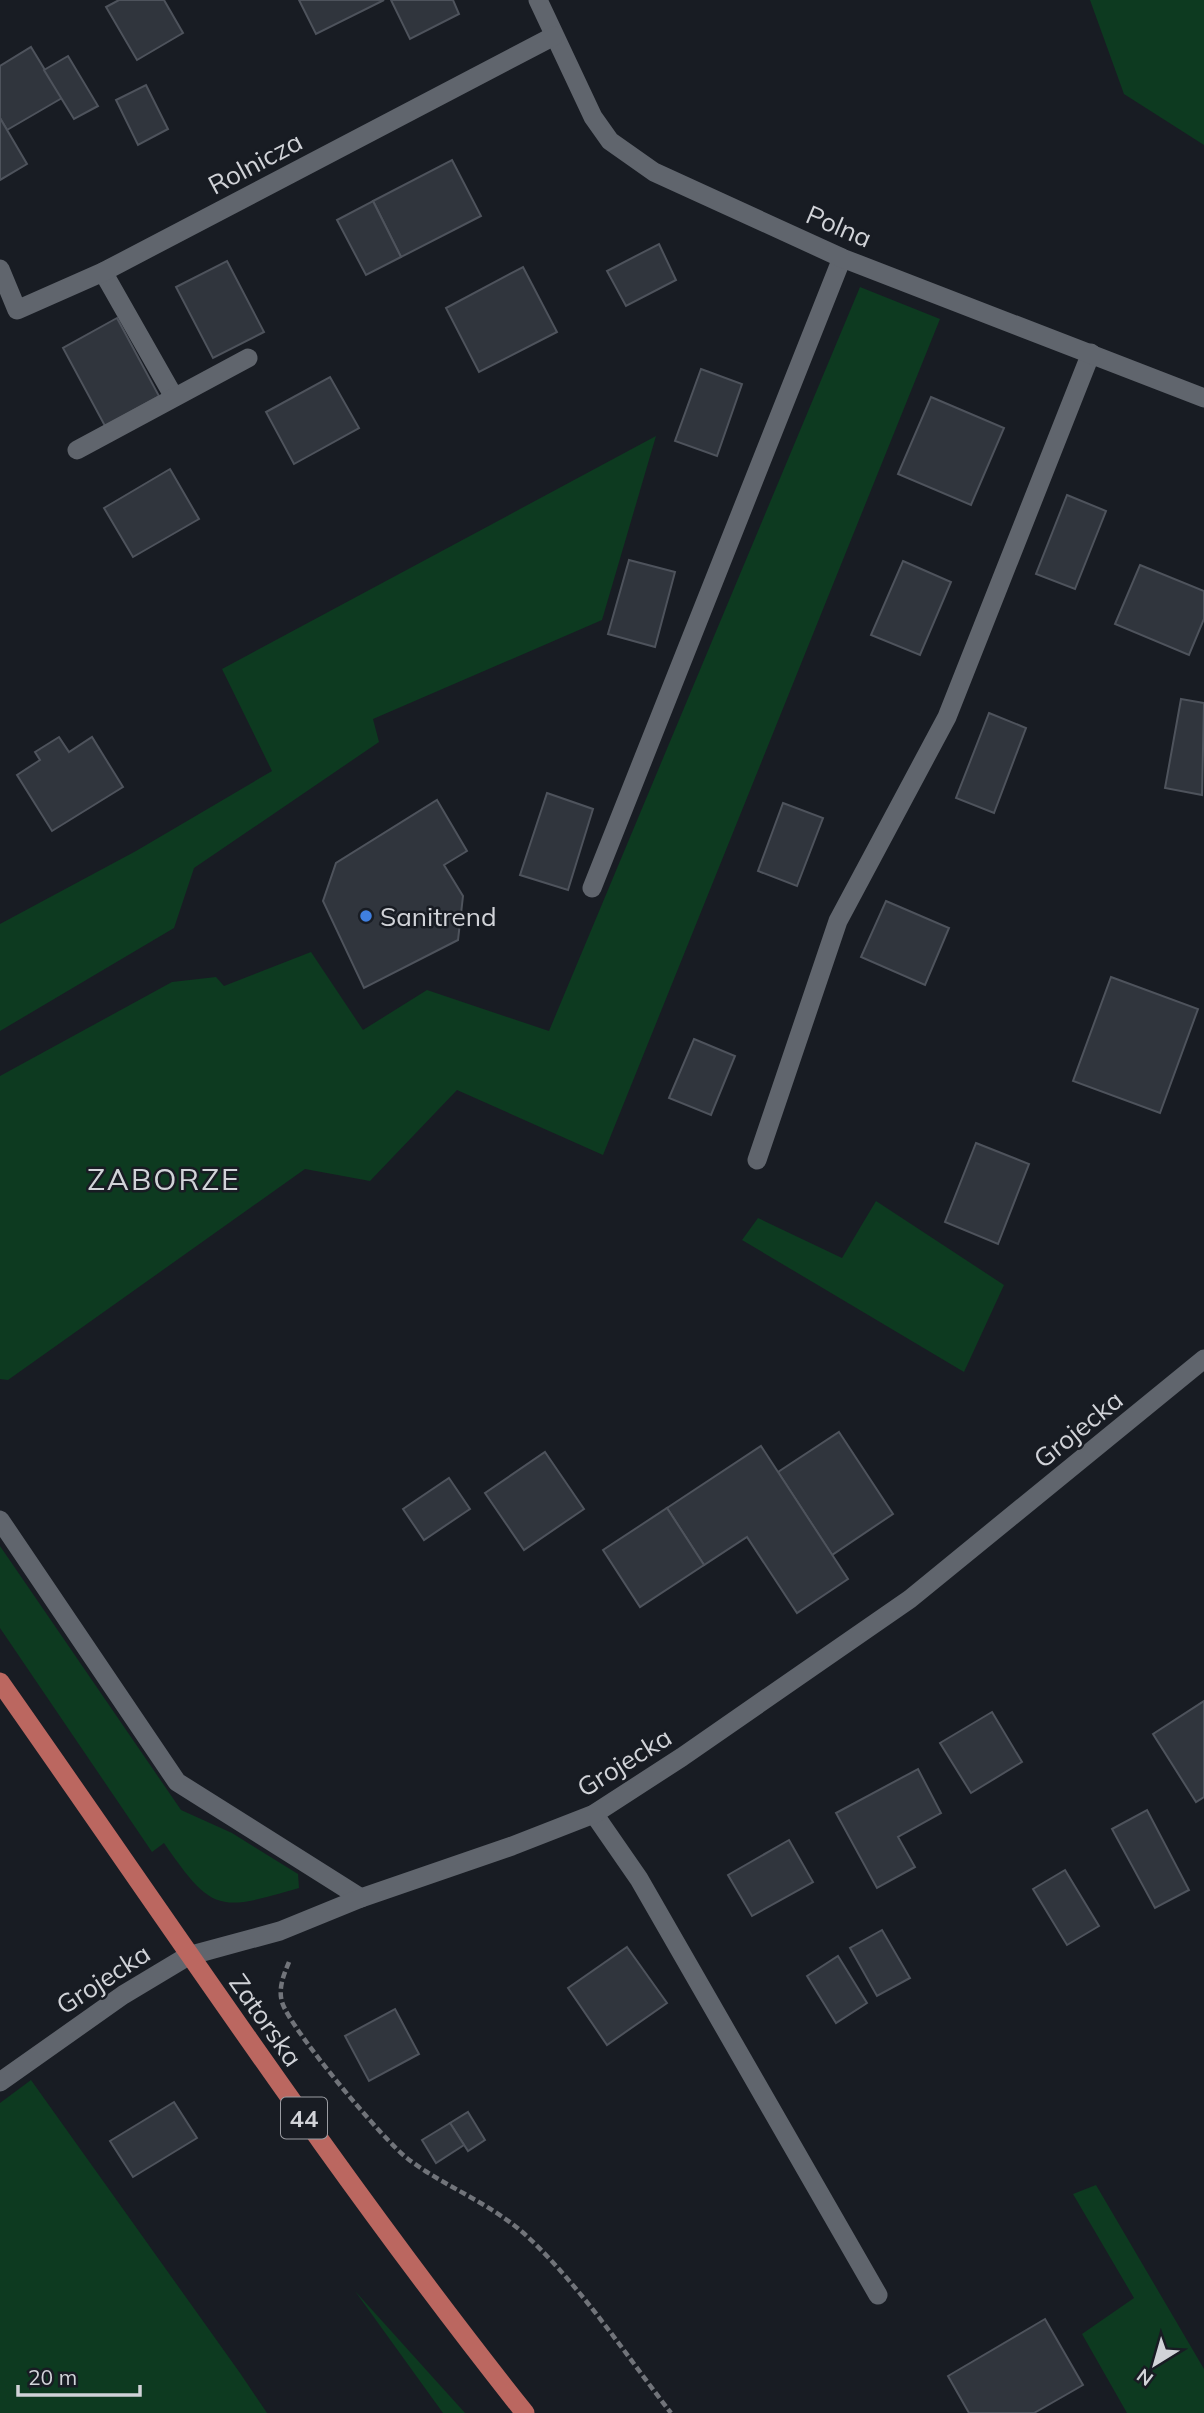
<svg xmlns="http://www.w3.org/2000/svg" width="1204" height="2413" font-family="Mulish,sans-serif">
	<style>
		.green { fill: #0d3a20 }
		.building { fill: #30353d; stroke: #4e535c; stroke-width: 2 }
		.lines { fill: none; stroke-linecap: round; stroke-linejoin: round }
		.path { stroke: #71747a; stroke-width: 4.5; stroke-dasharray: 7 3.5; stroke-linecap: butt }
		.service { stroke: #60656d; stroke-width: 19 }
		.minor { stroke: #60656d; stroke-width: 19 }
		.tertiary { stroke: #60656d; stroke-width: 19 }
		.primary { stroke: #bb6760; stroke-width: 19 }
		.shop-dot { fill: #3f7fe0; stroke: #181c23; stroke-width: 2.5 }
		.labels { text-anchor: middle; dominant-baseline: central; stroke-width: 5; stroke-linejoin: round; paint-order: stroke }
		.shield { fill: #181c23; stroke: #9a9ca2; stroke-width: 2 }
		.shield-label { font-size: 24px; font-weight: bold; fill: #d1d3d8 }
		.street-label { font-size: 26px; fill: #d1d3d8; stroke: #181c23 }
		.poi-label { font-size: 26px; fill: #d1d3d8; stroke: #181c23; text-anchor: start }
		.quarter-label { font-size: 30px; letter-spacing: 2px; fill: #d1d3d8; stroke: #181c23 }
	</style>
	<rect width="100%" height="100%" fill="#181c23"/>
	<g class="green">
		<path d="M1090,0H1204V145L1124,94Z"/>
		<path d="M860,287L940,319L603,1155L457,1090L370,1181L305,1169L8,1380L0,1379V1076L172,982L216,977L224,986L311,952L363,1030L427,990L549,1031Z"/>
		<path d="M656,436L602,620L373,719L379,742L194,868L174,928L0,1031V924L136,851L272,771L222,669Z"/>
		<path d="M876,1201L1004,1285L964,1372L742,1240L758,1218L842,1258Z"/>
		<path d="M0,1546L181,1810L232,1833L298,1874L299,1888C219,1911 213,1914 164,1843L152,1852L0,1628Z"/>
		<path d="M31,2080L240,2373L267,2413H0V2103Z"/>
		<path d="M1096,2185L1204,2369V2413H1127L1082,2334L1134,2298L1073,2194Z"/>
		<path d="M355,2291L465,2413H443Z"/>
	</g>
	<g class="building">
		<path d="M119,0H164L183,33L137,60L106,7Z"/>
		<path d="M299,0H384L316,34Z"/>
		<path d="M391,0H453L459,14L410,39Z"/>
		<path d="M31,47L62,98L7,130L0,118V66Z"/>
		<path d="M68,56L98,106L74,119L44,70Z"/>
		<path d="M146,85L168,129L138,145L116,100Z"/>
		<path d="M0,118L27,164L0,180Z"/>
		<path d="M452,160L481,216L401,257L373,201Z"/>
		<path d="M373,201L401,257L366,275L337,220Z"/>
		<path d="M659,244L676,280L626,306L607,271Z"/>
		<path d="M227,261L264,332L213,358L176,287Z"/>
		<path d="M523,267L557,332L479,372L446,308Z"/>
		<path d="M117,318L159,396L105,426L63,348Z"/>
		<path d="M701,369L742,384L717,456L675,441Z"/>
		<path d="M330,377L359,428L294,464L266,412Z"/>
		<path d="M931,397L1004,428L971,505L898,474Z"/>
		<path d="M170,469L199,519L133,557L104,508Z"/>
		<path d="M1067,495L1106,511L1075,589L1036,574Z"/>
		<path d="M629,560L675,572L655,647L608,634Z"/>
		<path d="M903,561L951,582L920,655L871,635Z"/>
		<path d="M1140,565L1204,591V619L1189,655L1115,624Z"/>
		<path d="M1181,699L1204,703L1202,795L1165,788Z"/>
		<path d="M989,713L1026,728L994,813L956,798Z"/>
		<path d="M59,737L69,752L92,737L123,787L52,831L17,775L40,760L35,752Z"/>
		<path d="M547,793L593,809L568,890L520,875Z"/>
		<path d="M437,800L467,851L444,865L463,896L458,940L364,988L323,901L336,863Z"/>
		<path d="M783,803L823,818L797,886L758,871Z"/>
		<path d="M886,901L949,928L925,985L861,957Z"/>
		<path d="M1111,977L1198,1009L1160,1113L1073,1081Z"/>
		<path d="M694,1039L735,1056L711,1115L669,1098Z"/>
		<path d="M976,1143L1029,1164L998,1244L945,1222Z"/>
		<path d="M839,1432L893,1514L832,1555L778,1472Z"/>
		<path d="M761,1446L848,1579L797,1613L747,1537L704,1565L667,1508Z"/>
		<path d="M545,1452L584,1509L524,1550L485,1493Z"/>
		<path d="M449,1478L470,1509L424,1540L403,1509Z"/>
		<path d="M667,1508L704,1565L640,1607L603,1550Z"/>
		<path d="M1204,1701V1797L1196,1802L1153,1734Z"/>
		<path d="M992,1712L1022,1762L971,1793L940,1743Z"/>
		<path d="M918,1769L941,1813L898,1837L915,1867L877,1888L836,1813Z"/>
		<path d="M1147,1810L1189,1890L1155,1908L1112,1829Z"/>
		<path d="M789,1840L813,1882L752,1916L728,1875Z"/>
		<path d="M1065,1870L1099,1926L1067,1945L1033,1889Z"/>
		<path d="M882,1930L910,1978L877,1996L850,1948Z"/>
		<path d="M627,1947L667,2003L607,2045L568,1988Z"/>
		<path d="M838,1956L867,2003L836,2023L807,1976Z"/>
		<path d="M395,2009L419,2054L369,2081L345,2036Z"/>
		<path d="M174,2102L197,2138L133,2177L110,2141Z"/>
		<path d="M468,2112L485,2140L468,2151L450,2123Z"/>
		<path d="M450,2123L464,2145L436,2163L422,2140Z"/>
		<path d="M1045,2319L1083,2385L1034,2413H969L948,2376Z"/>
	</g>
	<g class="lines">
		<path class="path" d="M289,1962C284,1974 278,1988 282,2002C290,2029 384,2141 408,2159C448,2189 494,2204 531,2240C584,2291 626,2355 671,2413"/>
		<g class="service">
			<path d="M103,272L174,397"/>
			<path d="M77,450L248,358"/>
			<path d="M592,888L842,258"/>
			<path d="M757,1160L838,921L947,717L1091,353"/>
			<path d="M594,1814L639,1879L878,2295"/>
		</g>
		<g class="minor">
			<path d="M538,0L593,117L610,141L654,172L842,258L1204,398"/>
			<path d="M0,269L17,310L103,272L554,36"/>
			<path d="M0,1520L177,1782L361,1898"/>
		</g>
		<path class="tertiary" d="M0,2082L123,1995L188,1956L280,1931L361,1898L512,1846L594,1814L682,1757L910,1599L1204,1359"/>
		<path class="primary" d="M0,1682C173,1928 338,2178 525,2413"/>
	</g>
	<circle class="shop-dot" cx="366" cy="916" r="7"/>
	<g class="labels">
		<rect class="shield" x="281" y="2097.5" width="46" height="41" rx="5"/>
		<g class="shield-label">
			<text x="304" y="2118">44</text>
		</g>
		<g class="street-label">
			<text transform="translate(255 163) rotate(-28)">Rolnicza</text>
			<text transform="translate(839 226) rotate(23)">Polna</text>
			<text transform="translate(1078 1429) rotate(-39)">Grojecka</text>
			<text transform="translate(624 1762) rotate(-32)">Grojecka</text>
			<text transform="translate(103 1979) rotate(-33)">Grojecka</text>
			<text transform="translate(266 2020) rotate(55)">Zatorska</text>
		</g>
		<g class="poi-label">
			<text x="380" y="916">Sanitrend</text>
		</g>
		<g class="quarter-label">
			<text x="164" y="1179">ZABORZE</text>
		</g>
	</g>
	<g transform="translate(1155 2364) rotate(217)" stroke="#181c23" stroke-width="5" paint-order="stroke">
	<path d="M0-5L12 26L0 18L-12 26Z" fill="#d1d3d8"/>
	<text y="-10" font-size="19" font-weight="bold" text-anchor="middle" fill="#d1d3d8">N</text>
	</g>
	<path d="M18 2385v10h122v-10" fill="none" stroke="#d1d3d8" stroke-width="3.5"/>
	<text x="28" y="2385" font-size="21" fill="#d1d3d8" stroke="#181c23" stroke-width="5" paint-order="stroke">20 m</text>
</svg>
